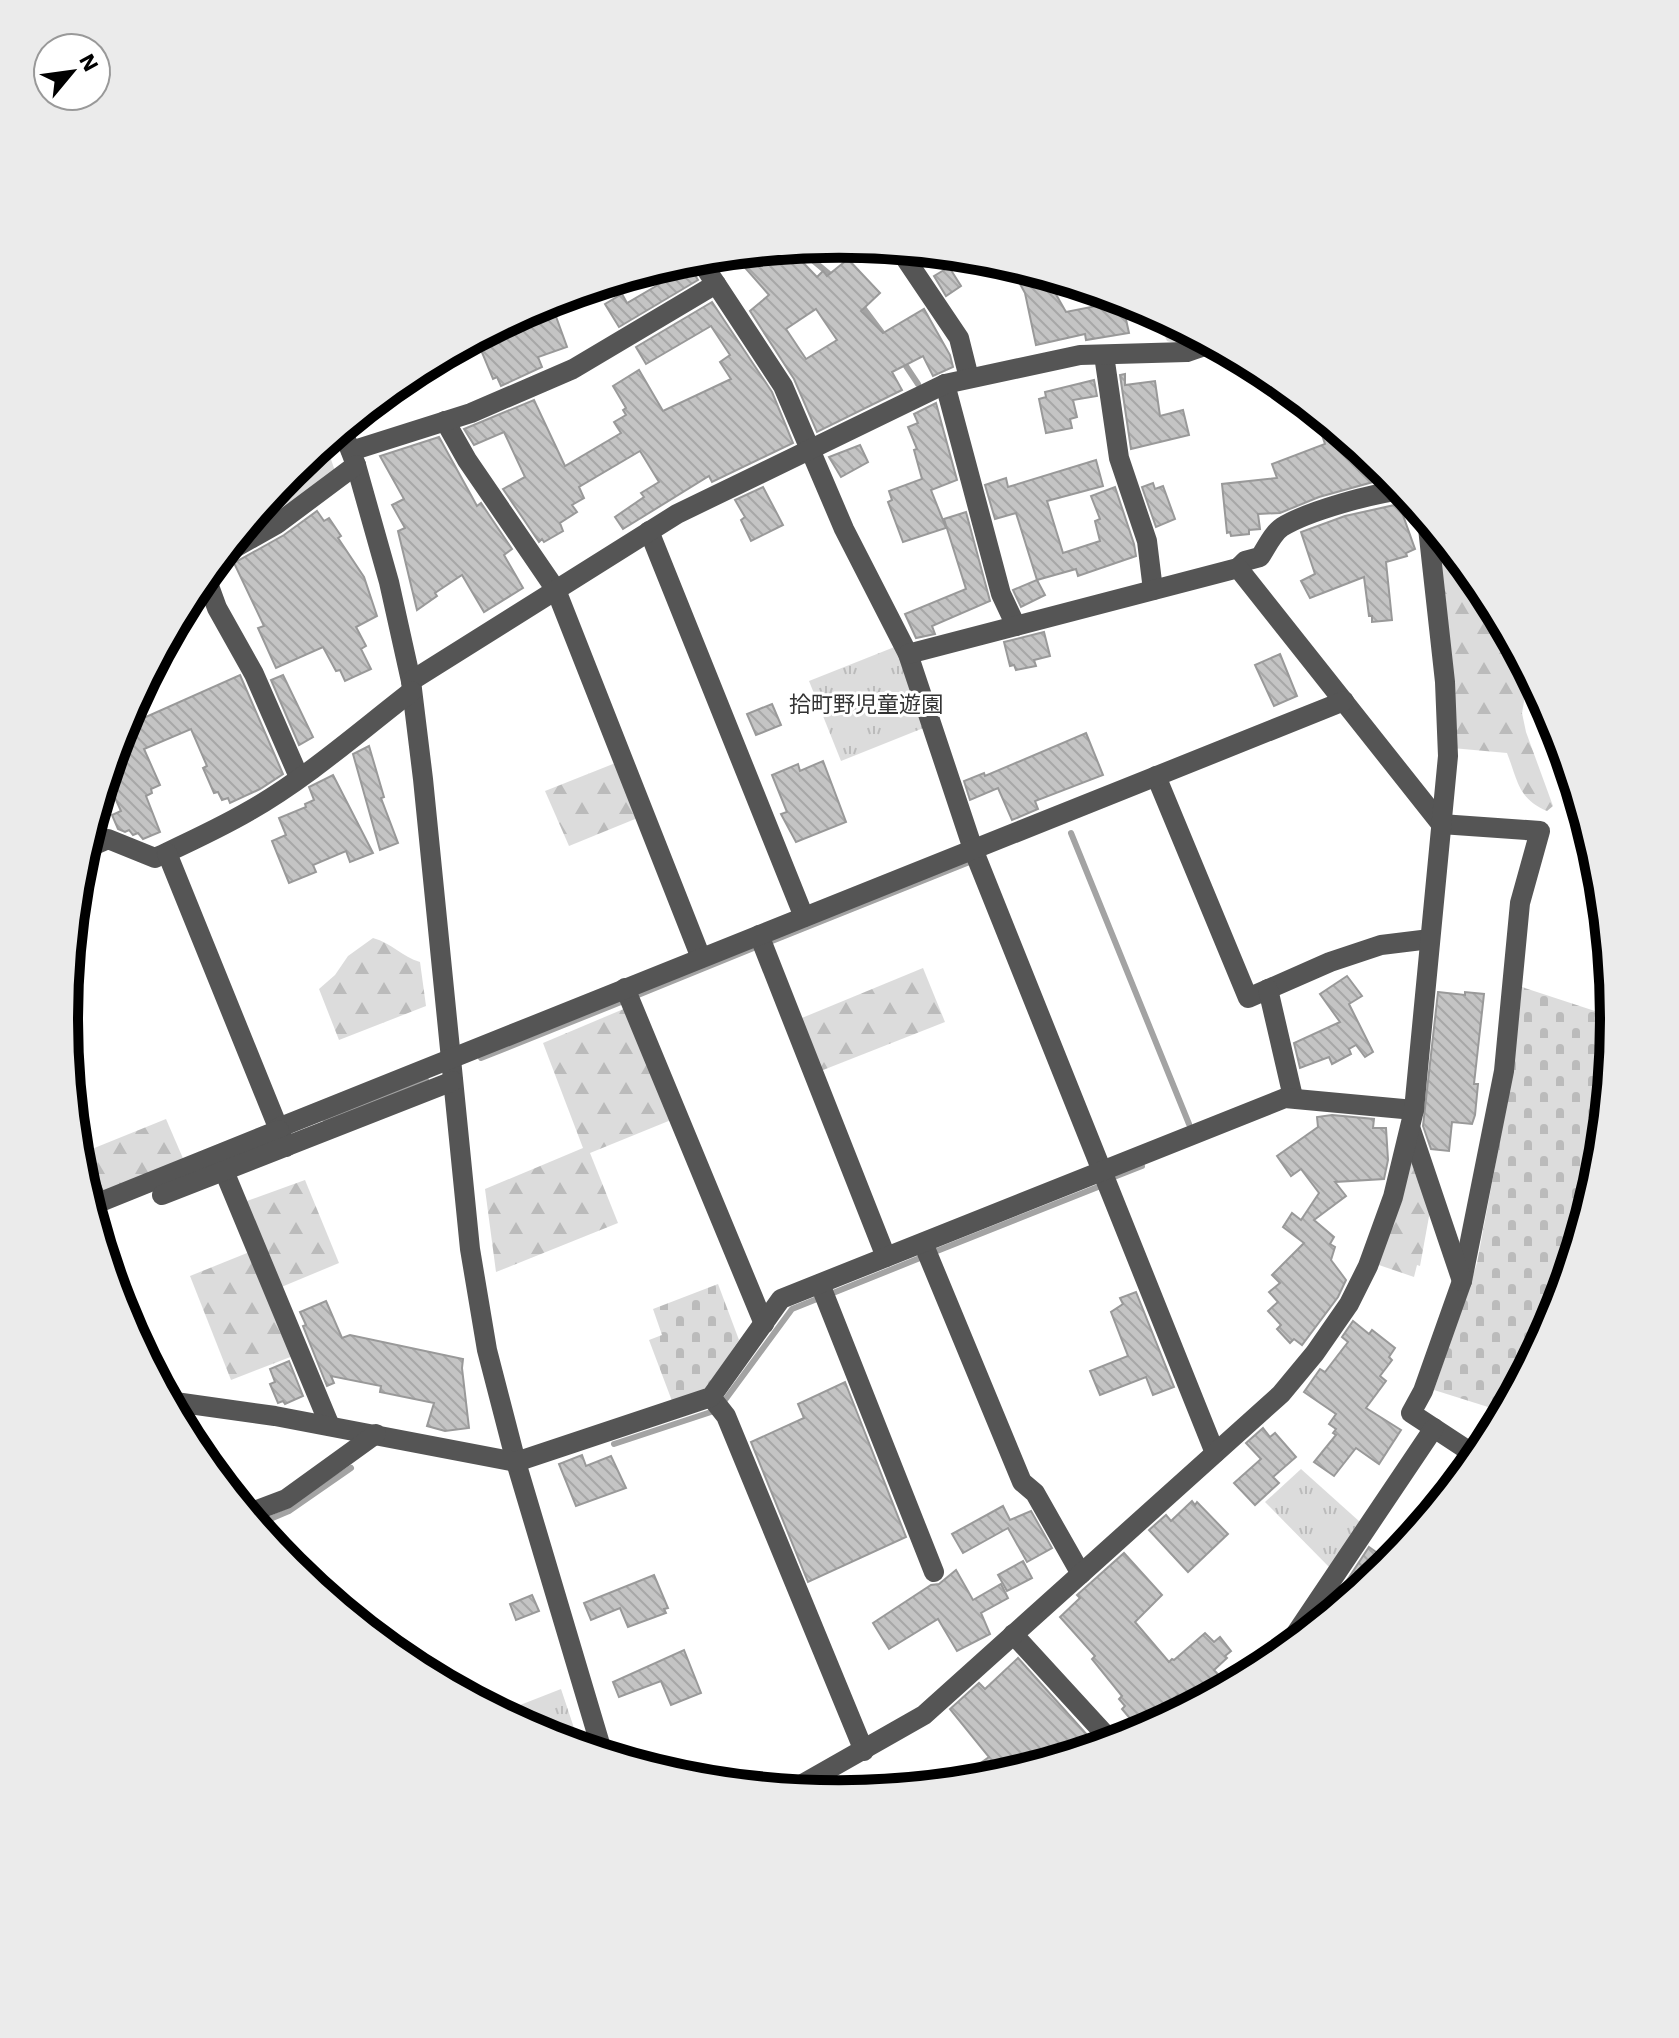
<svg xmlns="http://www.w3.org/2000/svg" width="1679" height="2038" font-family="'Work Sans','Noto Sans JP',sans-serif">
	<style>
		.grass { fill: url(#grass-tufts) }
		.forest { fill: url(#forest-firs) }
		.cemetery { fill: url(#cemetery-stones) }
		.water { fill: url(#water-rules) }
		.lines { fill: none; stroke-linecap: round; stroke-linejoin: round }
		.stream { stroke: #a3a3a3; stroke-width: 6 }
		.building { fill: url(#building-back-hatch); stroke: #999; stroke-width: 2; fill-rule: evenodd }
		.minor { stroke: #555; stroke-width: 20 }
		.labels { text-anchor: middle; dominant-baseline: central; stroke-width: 6; stroke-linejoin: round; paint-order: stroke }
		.park-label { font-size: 22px; fill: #333; stroke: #fff }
		.rim { fill: none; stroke: #000; stroke-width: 10 }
	</style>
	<defs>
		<pattern id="grass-tufts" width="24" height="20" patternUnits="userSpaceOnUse" patternTransform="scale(2)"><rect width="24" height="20" fill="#dcdcdc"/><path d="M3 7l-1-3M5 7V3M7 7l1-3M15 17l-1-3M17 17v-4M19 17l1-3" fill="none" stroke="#bbb"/></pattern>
		<pattern id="forest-firs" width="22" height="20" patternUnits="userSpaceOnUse" patternTransform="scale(2)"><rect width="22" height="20" fill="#dcdcdc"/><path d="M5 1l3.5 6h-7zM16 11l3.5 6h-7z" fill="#bbb"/></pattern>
		<pattern id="cemetery-stones" width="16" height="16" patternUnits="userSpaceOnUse" patternTransform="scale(2)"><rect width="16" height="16" fill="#dcdcdc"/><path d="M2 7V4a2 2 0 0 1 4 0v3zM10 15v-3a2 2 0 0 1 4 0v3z" fill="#bbb"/></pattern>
		<pattern id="water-rules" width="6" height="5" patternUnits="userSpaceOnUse" patternTransform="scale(2)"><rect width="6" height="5" fill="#a3a3a3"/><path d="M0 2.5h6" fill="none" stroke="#8b8b8b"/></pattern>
		<pattern id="building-back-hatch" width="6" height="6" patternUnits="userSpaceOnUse" patternTransform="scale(2)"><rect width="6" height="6" fill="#c4c4c4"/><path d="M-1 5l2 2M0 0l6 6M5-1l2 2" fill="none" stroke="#a7a7a7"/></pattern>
	</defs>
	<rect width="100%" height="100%" fill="#fff"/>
	<g class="grass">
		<path d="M897,646L926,727L841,761L809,681Z"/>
		<path d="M1301,1469L1360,1522L1332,1570L1265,1502Z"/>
		<path d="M561,1689L574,1728L550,1738L500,1713Z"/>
	</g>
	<g class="forest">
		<path d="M1162,317L1203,338L1176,344L1167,341L1158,321Z"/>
		<path d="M325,442L335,471L279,513L259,524L254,516L291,470Z"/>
		<path d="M1436,529L1485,589L1529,673L1522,713L1526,732L1553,806L1547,811C1518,799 1518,781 1507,753L1452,748Z"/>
		<path d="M618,762L640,817L569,846L545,791Z"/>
		<path d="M373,938C392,943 402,957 420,962L426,1006L339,1040L319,989L335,975L348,956Z"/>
		<path d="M923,968L945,1022L818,1072L797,1020Z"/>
		<path d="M626,1008L671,1120L590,1153L618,1223L496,1272L485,1189L583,1148L543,1043Z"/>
		<path d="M166,1119L185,1163L100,1198L82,1153Z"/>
		<path d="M1412,1152L1430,1211L1420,1266L1417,1265L1414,1277L1376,1264Z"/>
		<path d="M305,1180L339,1263L279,1288L244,1202Z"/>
		<path d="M252,1251L293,1356L231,1380L190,1276Z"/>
	</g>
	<g class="cemetery">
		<path d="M1522,987L1598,1012L1613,1036L1600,1171L1556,1316L1504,1412L1434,1390L1477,1263L1513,1070Z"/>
		<path d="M718,1284L739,1340L705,1391L672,1401L649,1340L662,1335L653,1309Z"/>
	</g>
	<path class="water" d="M1558,729L1593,846L1583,842C1578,831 1584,821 1580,810C1576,801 1571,796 1566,788C1560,780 1549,750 1546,740L1549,734Z"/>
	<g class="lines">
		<g class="stream">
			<path d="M798,248L834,278"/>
			<path d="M859,302L886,338"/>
			<path d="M902,360L918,384"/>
			<path d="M1071,833L1189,1124"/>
			<path d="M772,941L967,863"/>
			<path d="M638,995L756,947"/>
			<path d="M481,1058L621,1002"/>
			<path d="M326,1120L426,1080"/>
			<path d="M1114,1177L1142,1166"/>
			<path d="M937,1251L1098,1187"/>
			<path d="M833,1293L920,1258"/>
			<path d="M725,1400L792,1309L817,1299"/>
			<path d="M614,1444L714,1411"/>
			<path d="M256,1525L289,1511L351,1468"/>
		</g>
	</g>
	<g class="building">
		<path d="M789,248L817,277L823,271L827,276L848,259L880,293L861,311L883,333L924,309L950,355L953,367L933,376L923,356L892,372L902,390L817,432L794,379L750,311L769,295L733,254ZM816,309L837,340L806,359L786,329Z"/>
		<path d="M685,259L698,280L619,327L605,304L622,294L627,303L663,282L655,269Z"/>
		<path d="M1009,264L1045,275L1066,312L1122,301L1129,333L1086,340L1085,334L1036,345L1025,293Z"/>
		<path d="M949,267L961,286L946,296L934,276Z"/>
		<path d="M550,300L567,347L538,357L542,367L501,386L497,377L493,379L476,338Z"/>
		<path d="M712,302L772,392L793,443L712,482L709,476L623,529L615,517L644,497L641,493L659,482L640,451L579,487L584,498L572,505L577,512L560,523L563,531L544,542L542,539L539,542L503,489L525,477L504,432L474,445L464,429L534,400L565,466L621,433L614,422L626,415L623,410L626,408L613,386L639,370L663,411L731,379L720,362L730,355L711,326L646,364L636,347Z"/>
		<path d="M1125,374V385L1155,381L1160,416L1183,410L1189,435L1131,449L1120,375Z"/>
		<path d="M1094,380L1097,396L1073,400L1077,417L1070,419L1072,428L1046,433L1039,399L1046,397L1045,392Z"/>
		<path d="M936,403L957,480L931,490L946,528L903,542L888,502L892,500L889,491L922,479L914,450L917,449L908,427L918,423L914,414Z"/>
		<path d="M1335,427L1360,448L1373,482L1319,497L1280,513L1258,514L1260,529L1249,530V534L1231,536L1230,532L1227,533L1222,484L1277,478L1272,464L1325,444L1321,432Z"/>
		<path d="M439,437L477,506L481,503L512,549L504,555L523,588L484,612L462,575L435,593L437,596L417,610L398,531L405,528L392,505L404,499L380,456Z"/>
		<path d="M860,445L868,462L841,477L829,457Z"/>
		<path d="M1096,460L1103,486L1047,501L1063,553L1100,541L1095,521L1100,519L1091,496L1115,487L1134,544L1136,556L1078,576L1076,569L1037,580L1045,595L1021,607L1013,590L1037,580L1016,513L995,519L985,485L1006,478L1008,487Z"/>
		<path d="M1153,483L1155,489L1163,486L1175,519L1156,527L1142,487Z"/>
		<path d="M763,487L783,525L751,541L741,520L745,517L735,500Z"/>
		<path d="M1399,504L1415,549L1406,553L1407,556L1386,562L1392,620L1372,622V616H1369L1364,577L1310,598L1301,581L1315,574L1301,532L1345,516Z"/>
		<path d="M317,511L324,521L329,518L341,536L338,538L364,577L377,616L356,627L366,646L361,649L371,669L345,681L340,670L336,671L323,647L276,668L258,628L264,626L234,563L284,535Z"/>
		<path d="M966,512L990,601L932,626L935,634L916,638L905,614L966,589L944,519Z"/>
		<path d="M1044,632L1050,656L1034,660L1036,666L1016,670L1014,665L1010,666L1004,642Z"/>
		<path d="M1280,654L1297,696L1274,706L1255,665Z"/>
		<path d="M240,675L283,774L260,789L230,803L228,798L222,800L218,792L214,793L203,768L207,766L191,729L144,749L160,785L151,789L152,793L146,796L160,832L143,839L138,833L133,835L129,830L125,832L118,829L112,815L121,811L106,778L121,728Z"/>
		<path d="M283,675L313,737L299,745L271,680Z"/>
		<path d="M772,704L781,725L756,735L747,714Z"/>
		<path d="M1086,733L1103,775L1035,801L1038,809L1012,820L998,788L970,800L964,781L984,773L985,776Z"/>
		<path d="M369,746L384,797L381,798L398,843L380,850L353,754Z"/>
		<path d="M823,761L846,822L796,842L781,814L787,812L772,775L798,764L800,771Z"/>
		<path d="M333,775L373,853L350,862L346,851L313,865L316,872L289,883L272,841L286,835L279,818L306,807L305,804L314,800L309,787Z"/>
		<path d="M1347,976L1362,996L1349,1004L1373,1052L1365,1057L1356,1045L1349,1049L1351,1054L1332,1064L1329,1057L1300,1068L1294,1043L1340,1022L1320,994Z"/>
		<path d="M1438,992L1465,995V992L1484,994L1474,1084H1478L1475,1115L1472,1124L1452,1122L1449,1151L1431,1149L1423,1126Z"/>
		<path d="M1332,1115L1374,1119L1373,1128H1386L1388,1160L1384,1179L1335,1182L1346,1196L1314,1220L1334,1237L1330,1244L1335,1247L1331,1260L1346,1280L1338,1297L1302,1345L1294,1339L1290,1343L1277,1329L1281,1325L1268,1311L1278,1302L1269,1292L1280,1283L1272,1275L1304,1243L1283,1227L1292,1213L1301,1220L1319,1193L1301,1169L1291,1176L1277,1156L1318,1127L1317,1117Z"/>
		<path d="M1136,1292L1174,1387L1153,1395L1146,1377L1100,1395L1090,1371L1128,1356L1111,1312L1123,1304L1120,1298Z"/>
		<path d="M326,1301L342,1338L350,1335L463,1359L462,1368L469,1428L445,1431L427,1426L434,1403L380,1392L381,1386L331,1376L334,1383L327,1386L303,1326L306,1325L300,1312Z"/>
		<path d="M1353,1321L1369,1334L1372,1330L1395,1348L1389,1357L1392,1360L1380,1376L1386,1381L1366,1408L1401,1430L1379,1464L1356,1448L1334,1476L1314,1462L1336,1435L1333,1433L1336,1429L1329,1424L1336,1414L1304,1392L1320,1369L1325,1372L1348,1342L1342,1337Z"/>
		<path d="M289,1361L303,1396L285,1404L283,1401L278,1403L270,1384L275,1382L270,1369Z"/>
		<path d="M845,1382L906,1537L808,1582L751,1442L804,1418L798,1404Z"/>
		<path d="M1263,1428L1270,1437L1275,1433L1296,1457L1273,1477L1279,1483L1255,1505L1234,1483L1261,1459L1246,1443Z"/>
		<path d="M582,1455L586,1466L611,1456L626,1488L576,1506L559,1464Z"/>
		<path d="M1192,1501L1195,1505L1197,1502L1228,1534L1188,1572L1149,1530L1166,1515L1171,1521Z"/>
		<path d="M1003,1506L1010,1520L1031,1511L1052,1548L1027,1562L1008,1528L963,1553L952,1534Z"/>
		<path d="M1369,1547L1386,1559L1371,1581L1317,1626Z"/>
		<path d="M1124,1553L1162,1595L1135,1622L1169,1662L1172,1659L1174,1660L1205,1633L1214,1642L1220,1637L1231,1651L1225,1656L1227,1658L1214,1670L1229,1686L1189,1707L1178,1695L1139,1729L1122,1709L1125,1706L1119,1699L1122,1696L1092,1659L1095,1656L1060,1617L1080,1598L1077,1595Z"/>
		<path d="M1023,1561L1032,1578L1007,1591L998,1575Z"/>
		<path d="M956,1570L973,1600L1001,1584L1008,1598L981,1613L990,1634L957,1651L938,1619L889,1649L873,1623L931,1585L939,1584Z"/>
		<path d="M654,1575L668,1608L664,1609L666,1613L628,1627L620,1608L591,1620L584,1603Z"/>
		<path d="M532,1595L539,1611L516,1620L510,1604Z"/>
		<path d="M684,1650L701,1693L671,1705L661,1681L619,1697L613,1682Z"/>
		<path d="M1018,1658L1098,1747L990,1780L951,1784L989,1757L950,1709L979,1683L985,1689Z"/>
	</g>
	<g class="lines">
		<g class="minor">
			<path d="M899,249L959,338L969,378"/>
			<path d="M698,257L716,284"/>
			<path d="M1104,355L1119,458L1147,541L1153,590"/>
			<path d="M945,384L1001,594L1016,626"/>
			<path d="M445,421L467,460L556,590L701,958"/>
			<path d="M342,429L356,465L389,582L411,681L423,779L470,1249L487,1350L516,1462L603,1754"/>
			<path d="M351,451L471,413L573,369L716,284L783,386L844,529L908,654L973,849L1215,1453"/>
			<path d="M649,531L804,917"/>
			<path d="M222,555L277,524L356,465"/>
			<path d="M1238,568L1245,561L1260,557C1266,548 1273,533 1282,527C1308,511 1373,493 1404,490"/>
			<path d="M205,575L217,608L254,674L299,777"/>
			<path d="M908,654L1238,568L1441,824L1540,831L1520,903L1504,1071L1462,1281L1423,1391L1411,1413L1478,1457"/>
			<path d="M411,681L677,514L945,384L1080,355L1187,352L1213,343"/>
			<path d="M1156,776L1248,998L1330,962L1381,945L1430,939"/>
			<path d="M85,849L108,839L155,858C187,843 218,829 249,811C307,778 359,732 412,691"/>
			<path d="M167,853L286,1147"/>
			<path d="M759,935L886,1257"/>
			<path d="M625,988L764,1324"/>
			<path d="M1268,989L1293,1097"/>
			<path d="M278,1128L1344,701"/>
			<path d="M1411,1130L1462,1281"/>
			<path d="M77,1153L98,1203L279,1130"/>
			<path d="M224,1171L330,1426"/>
			<path d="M162,1195L453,1081"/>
			<path d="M923,1243L1022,1482L1035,1493L1081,1574"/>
			<path d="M820,1284L934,1572"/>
			<path d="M711,1397L726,1416L864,1751"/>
			<path d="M168,1401L275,1416L516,1462L711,1397L781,1299L1285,1098L1414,1110"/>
			<path d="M247,1514L286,1499L376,1434"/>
			<path d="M1013,1634L1113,1743"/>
			<path d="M1282,1654L1434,1428"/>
			<path d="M792,1790L924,1715L1281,1394L1315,1353L1349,1304L1368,1266L1393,1197L1414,1110L1448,756L1445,682L1427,519"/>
		</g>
	</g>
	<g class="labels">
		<g class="park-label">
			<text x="866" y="704">拾町野児童遊園</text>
		</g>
	</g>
	<path d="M0 0H1679V2038H0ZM78 1019a761 761 0 1 1 1522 0a761 761 0 1 1-1522 0Z" fill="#ebebeb" fill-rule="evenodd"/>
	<path class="rim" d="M78 1019a761 761 0 1 1 1522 0a761 761 0 1 1-1522 0Z"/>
	<g transform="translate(72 72) rotate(61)"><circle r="38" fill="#ffffff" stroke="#999999" stroke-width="2"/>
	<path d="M0-6L14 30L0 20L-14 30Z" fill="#000000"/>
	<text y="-12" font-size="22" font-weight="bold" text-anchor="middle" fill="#000000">N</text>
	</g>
</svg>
